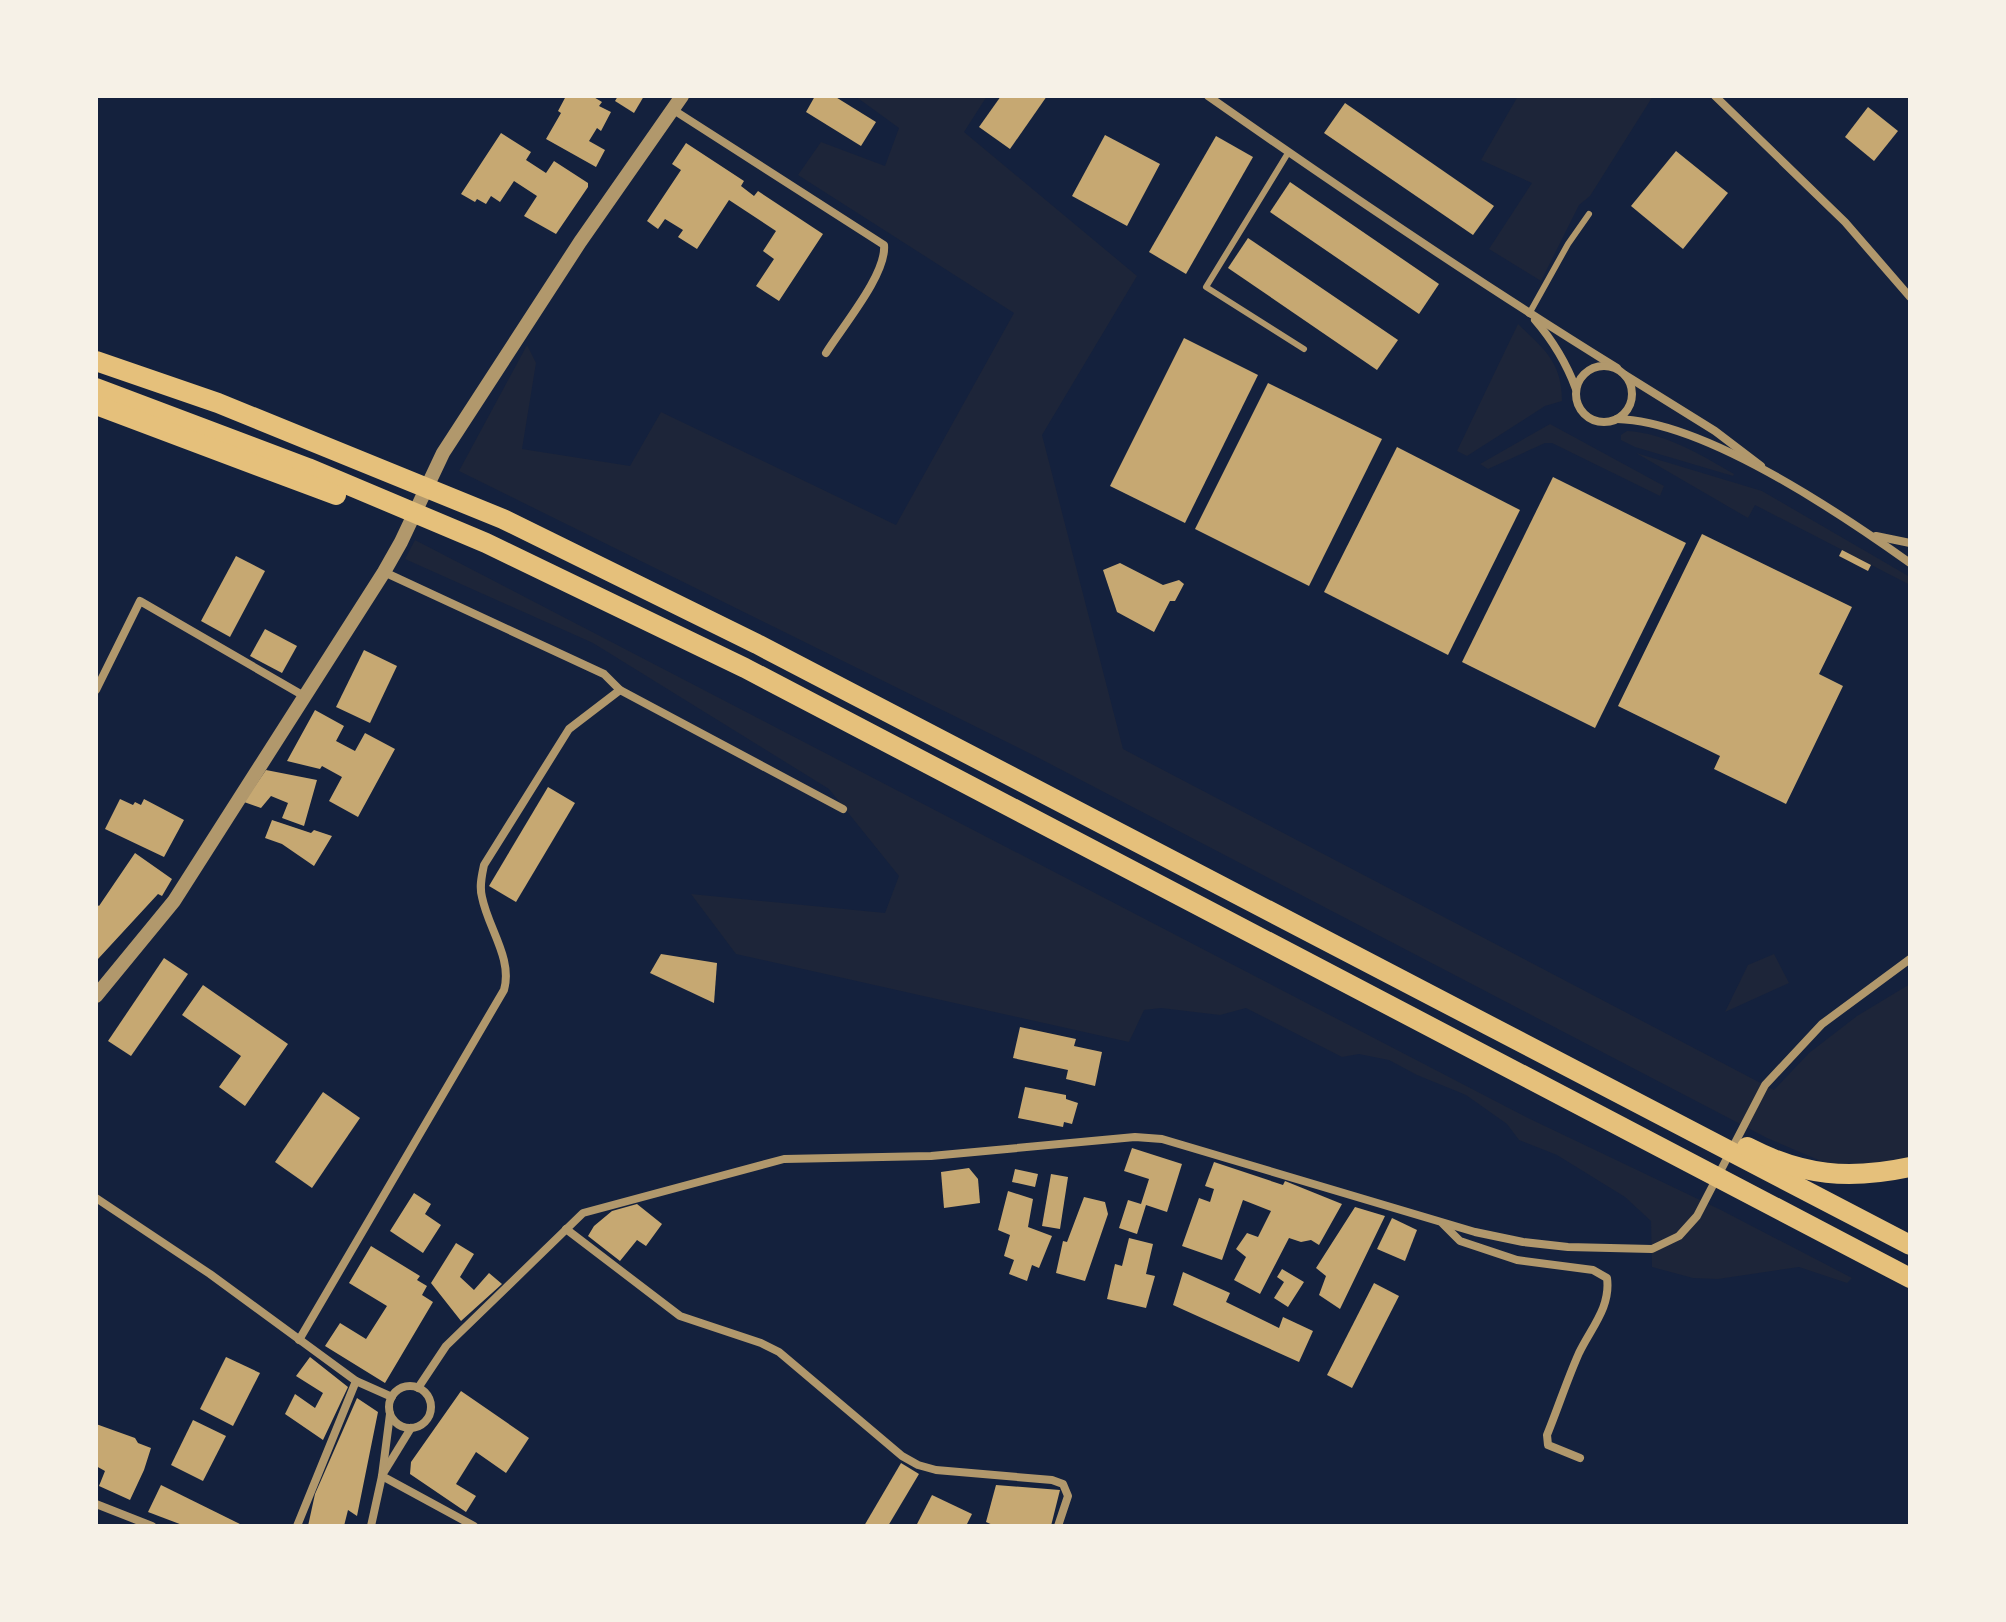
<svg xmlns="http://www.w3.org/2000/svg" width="2006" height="1622" font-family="Georgia,serif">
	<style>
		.green { fill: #1d2539 }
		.building { fill: #c6a872 }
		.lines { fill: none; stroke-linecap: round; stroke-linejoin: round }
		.service { stroke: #b1986c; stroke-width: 6 }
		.minor { stroke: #b1986c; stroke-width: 8 }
		.tertiary { stroke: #b1986c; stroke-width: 14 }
		.motorway { stroke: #e5c07b; stroke-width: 20 }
	</style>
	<rect width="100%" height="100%" fill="#14213d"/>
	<g class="green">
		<path d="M855,96H987L964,132L1137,276L1042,435L1123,749L1774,1090L1809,1053L1857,1016L1910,984V1157L1885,1164L1835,1167L1767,1138L1033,755L459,471L527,345L536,363L522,449L630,466L661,412L896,525L1014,313L798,175L821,142L885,166L899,128Z"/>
		<path d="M1518,96H1653L1590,196L1579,205L1541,281L1489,249L1532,183L1481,160Z"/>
		<path d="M1518,324C1544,349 1562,362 1562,401L1545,406L1467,456L1457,451Z"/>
		<path d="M1550,424L1664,486L1660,496L1552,443H1545L1488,469L1480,464Z"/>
		<path d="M1627,431C1666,433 1701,455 1734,474L1733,476L1635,447L1621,440V435Z"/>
		<path d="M1636,453L1762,491L1910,577V585L1755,505L1748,518Z"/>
		<path d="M415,540L1528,1118L1721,1210L1852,1278L1847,1283L1799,1267L1718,1279L1693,1278L1652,1267L1651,1221L1625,1197L1557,1155L1519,1140L1507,1124L1466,1095L1417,1075L1389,1060L1359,1054L1342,1057L1246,1008L1220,1015L1161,1008L1144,1010L1129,1042L736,954L691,894L885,913L899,876L829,789L593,643L405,559Z"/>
		<path d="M1774,954L1789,983L1725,1012L1748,965Z"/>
	</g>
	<g class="building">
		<path d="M566,96H592L602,102L599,106L611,112L601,131L597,128L589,141L605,150L596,167L546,139L561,113L558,111Z"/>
		<path d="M618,96H644L634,113L615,101Z"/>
		<path d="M815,96H834L876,122L861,146L806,112Z"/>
		<path d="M1001,96H1047L1010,149L979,127Z"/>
		<path d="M1345,103L1494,206L1473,235L1324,133Z"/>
		<path d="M1868,107L1898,131L1874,161L1845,137Z"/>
		<path d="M501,133L531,152L526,160L546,173L554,161L588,183V187L556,234L524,216L537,196L514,181L500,202L491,196L486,204L477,199L475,202L461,194Z"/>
		<path d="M1105,135L1160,164L1127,226L1072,196Z"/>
		<path d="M1216,136L1253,157L1186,274L1149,252Z"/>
		<path d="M686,143L744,181L741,186L754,196L758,191L823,234L779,301L756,286L774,259L763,251L776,231L729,200L697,249L678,237L683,230L665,219L658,229L647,221L681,170L672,164Z"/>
		<path d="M1676,151L1728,193L1683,249L1631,206Z"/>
		<path d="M1290,182L1439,284L1419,314L1270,212Z"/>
		<path d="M1248,238L1398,340L1377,370L1228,268Z"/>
		<path d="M1184,338L1258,375L1185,523L1110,486Z"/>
		<path d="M1268,383L1382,439L1309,586L1195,529Z"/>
		<path d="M1397,447L1520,510L1448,655L1324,592Z"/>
		<path d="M1553,477L1686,543L1595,728L1462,662Z"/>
		<path d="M1702,534L1852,607L1819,674L1843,686L1786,804L1714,769L1720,756L1618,706Z"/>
		<path d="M1842,550L1871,565L1868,571L1839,556Z"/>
		<path d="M236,556L265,571L230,637L201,621Z"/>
		<path d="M1120,563L1163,585L1179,580L1184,584L1175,601H1170L1154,632L1117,612L1103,570Z"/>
		<path d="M265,629L297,646L282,673L250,656Z"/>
		<path d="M364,650L397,666L370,723L336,707Z"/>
		<path d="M315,710L344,726L336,741L355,751L365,733L395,749L358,817L329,801L342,777L322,766L320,769L287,761Z"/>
		<path d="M266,770L317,780L304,826L282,818L288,803L271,796L261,808L244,802Z"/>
		<path d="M548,787L575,803L516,902L489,886Z"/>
		<path d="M120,799L133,805L135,802L141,805L144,799L184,820L164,857L105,829Z"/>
		<path d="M272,820L311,833L314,830L332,836L314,866L282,844L265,838Z"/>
		<path d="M135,853L172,879L162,896L158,894L98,959L96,904L99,906Z"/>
		<path d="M661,954L717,963L714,1003L650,973Z"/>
		<path d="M164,958L188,974L131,1056L108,1041Z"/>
		<path d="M203,985L288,1044L245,1106L219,1087L241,1056L182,1015Z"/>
		<path d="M1020,1027L1076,1039L1074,1046L1102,1052L1095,1086L1066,1079L1068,1070L1013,1058Z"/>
		<path d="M1025,1087L1066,1095V1099L1078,1103L1072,1124L1064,1122L1063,1127L1018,1118Z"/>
		<path d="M323,1092L360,1118L312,1188L275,1162Z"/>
		<path d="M1132,1148L1182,1164L1167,1212L1146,1205L1137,1234L1119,1228L1128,1200L1141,1204L1149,1179L1124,1171Z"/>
		<path d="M1214,1162L1283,1185L1285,1181L1342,1204L1319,1245L1311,1240L1301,1242L1289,1238L1260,1294L1234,1280L1246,1257L1236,1249L1247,1233L1258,1237L1271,1211L1243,1200L1222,1260L1182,1246L1199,1198L1210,1202L1214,1189L1205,1186Z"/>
		<path d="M969,1168L978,1179L980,1203L944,1208L941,1172Z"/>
		<path d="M1015,1169L1038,1174L1035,1187L1012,1182Z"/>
		<path d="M1051,1174L1068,1177L1060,1229L1042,1226Z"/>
		<path d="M1008,1191L1033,1199L1028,1227L1052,1236L1039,1268L1032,1265L1027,1281L1009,1274L1014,1260L1004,1256L1010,1235L998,1230Z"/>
		<path d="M414,1193L431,1204L425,1214L441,1225L423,1253L390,1231Z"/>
		<path d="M1084,1197L1105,1202L1108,1214L1085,1281L1056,1273L1063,1241L1067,1242Z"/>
		<path d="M637,1204L662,1224L646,1246L637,1240L620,1261L588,1236L594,1226L612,1211Z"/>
		<path d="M1355,1207L1385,1216L1340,1309L1319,1295L1326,1276L1316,1268Z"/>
		<path d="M1392,1218L1417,1230L1405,1261L1377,1249Z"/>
		<path d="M1129,1238L1153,1244L1146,1274L1155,1276L1146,1308L1107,1299L1115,1264L1122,1266Z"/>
		<path d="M456,1243L474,1254L460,1277L474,1290L489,1273L502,1284L461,1321L431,1283Z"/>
		<path d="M371,1246L420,1276L417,1280L427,1286L422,1295L433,1302L385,1383L325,1346L340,1323L366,1339L387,1306L349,1283Z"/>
		<path d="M1282,1269L1304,1282L1288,1307L1274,1298L1284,1282L1277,1277Z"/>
		<path d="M1183,1272L1230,1293L1226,1302L1279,1328L1283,1317L1313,1331L1299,1362L1173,1305Z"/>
		<path d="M1374,1283L1399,1296L1352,1388L1327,1375Z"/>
		<path d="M226,1357L260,1373L233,1426L200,1409Z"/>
		<path d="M310,1357L348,1387L323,1440L285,1414L295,1394L315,1408L323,1393L296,1376Z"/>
		<path d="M461,1391L529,1438L506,1473L476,1452L456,1484L476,1496L466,1512L410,1474L411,1462Z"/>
		<path d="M357,1398L378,1412L357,1516L348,1510L344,1526H308L315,1494Z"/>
		<path d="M193,1420L226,1436L203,1481L171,1465Z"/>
		<path d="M96,1424L135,1438L138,1443L151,1448L144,1470L130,1500L99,1486L105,1471L96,1466Z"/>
		<path d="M901,1463L919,1474L888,1526H864Z"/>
		<path d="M161,1485L244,1526H185L148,1512Z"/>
		<path d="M996,1485L1060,1490L1051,1526H995L986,1522Z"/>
		<path d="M932,1495L972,1514L966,1526H916Z"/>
	</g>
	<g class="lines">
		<g class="service">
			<path d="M1288,153L1206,287L1304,349"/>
			<path d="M1529,314L1568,244L1589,214"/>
		</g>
		<g class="minor">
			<path d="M1208,96C1342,190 1478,282 1617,368"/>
			<path d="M1715,96L1845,222L1910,297"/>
			<path d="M672,109L884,245C887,274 842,327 826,353"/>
			<path d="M1535,320C1554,342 1566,362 1576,389"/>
			<circle cx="1604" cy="394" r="28"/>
			<path d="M1625,375L1715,431L1761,466"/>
			<path d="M1617,419C1703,421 1840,513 1910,563"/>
			<path d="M1876,536L1910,543"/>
			<path d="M96,690L140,601L304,696"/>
			<path d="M620,690L843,809"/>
			<path d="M96,1198L210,1274L356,1381L392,1397"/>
			<path d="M1443,1224L1460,1241L1517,1260L1593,1270L1607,1278C1611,1307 1591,1328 1579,1353C1567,1380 1558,1408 1547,1435L1548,1445L1580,1458"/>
			<path d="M566,1229L680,1316L761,1343L779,1352L902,1456L918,1465L936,1470L1052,1480L1063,1484L1068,1496L1058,1526"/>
			<path d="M299,1340L504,990C513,959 488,928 482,897C479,886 482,875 484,865L569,729L620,690L604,674L384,572"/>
			<circle cx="410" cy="1407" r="21"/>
			<path d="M418,1388L446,1346L583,1213L784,1159L931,1156L1135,1137L1162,1139L1475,1232L1523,1242L1568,1247L1652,1249L1679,1236L1697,1216L1765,1085L1822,1024L1910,959"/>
			<path d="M384,1472L411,1428"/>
			<path d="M382,1476L474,1526"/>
			<path d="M96,1504L152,1526"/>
			<path d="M297,1526L356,1381"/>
			<path d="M371,1526L382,1476L390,1414"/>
		</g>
		<path class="tertiary" d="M96,996L174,901L384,572L401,542L443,453L580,242L682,96"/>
		<g class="motorway">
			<path d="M96,361L218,403L503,519L757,644L1910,1245"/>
			<path d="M96,388L308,468L486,543L745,668L1910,1278"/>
			<path d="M96,405L336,495"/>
			<path d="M1747,1147C1803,1176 1849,1180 1910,1167"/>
		</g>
	</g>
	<rect width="2006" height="1622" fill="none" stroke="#f6f1e7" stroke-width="196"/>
</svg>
